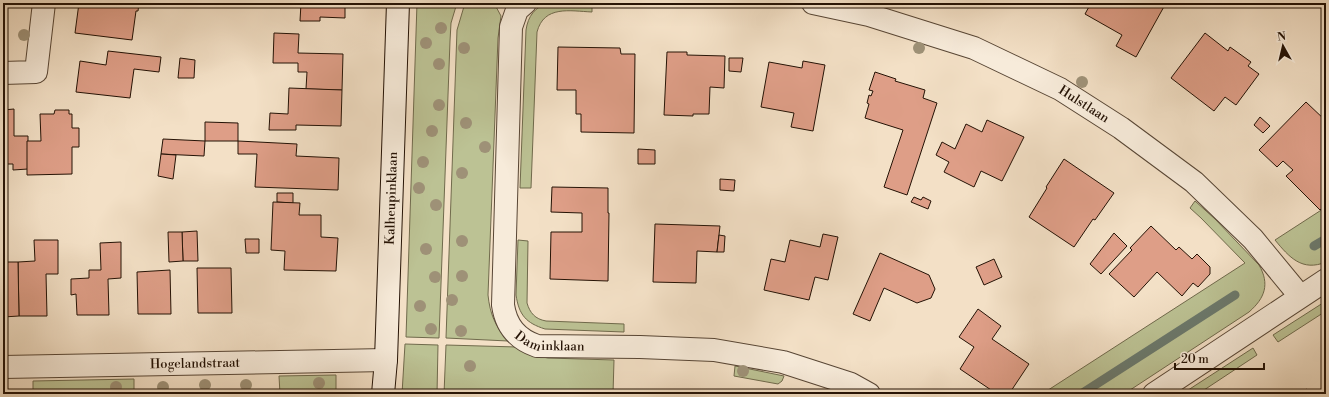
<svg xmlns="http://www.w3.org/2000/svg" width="1329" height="397" font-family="'Libre Bodoni',serif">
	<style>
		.green { fill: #bcc294; stroke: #706a4c }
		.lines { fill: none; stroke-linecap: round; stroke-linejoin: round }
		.stream { stroke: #6c796c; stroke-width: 9 }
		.building { fill: #de9e87; stroke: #241205 }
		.street-casing { stroke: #584635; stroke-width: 24 }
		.secondary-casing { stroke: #241205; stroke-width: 24 }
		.street { stroke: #f7ebda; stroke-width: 22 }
		.secondary { stroke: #f7ebda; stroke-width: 22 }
		.tree { fill: #9e9177 }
		.labels { text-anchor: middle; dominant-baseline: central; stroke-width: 3.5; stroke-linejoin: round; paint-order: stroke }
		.street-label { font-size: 13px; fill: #241205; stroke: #f7ebda }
	</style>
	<rect width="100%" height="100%" fill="#f3e0c6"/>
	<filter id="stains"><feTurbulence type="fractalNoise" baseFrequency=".005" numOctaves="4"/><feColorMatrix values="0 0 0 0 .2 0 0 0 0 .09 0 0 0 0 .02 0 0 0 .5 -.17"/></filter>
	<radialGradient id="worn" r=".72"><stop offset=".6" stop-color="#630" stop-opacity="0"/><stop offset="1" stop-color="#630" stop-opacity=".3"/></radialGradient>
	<g class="green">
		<path d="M417,3H457L451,23L450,41L439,338L406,337Z"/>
		<path d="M465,3H494L501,16L498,38L488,295C490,314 495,326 508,341L446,338L457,30Z"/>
		<path d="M548,3H592V12C570,11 544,5 537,32L531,188H520L526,30C528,16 535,7 548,3Z"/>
		<path d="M1195,201L1215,219L1259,265C1270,284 1265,298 1249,312L1124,394H1042L1245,263L1201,218L1190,208Z"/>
		<path d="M1326,207V262C1302,272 1289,257 1275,240Z"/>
		<path d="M518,240L528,241L527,303C530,313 535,319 546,321L624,324V332L545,329C526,323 519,315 516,295Z"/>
		<path d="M1326,301V311L1278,342L1273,335Z"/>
		<path d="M405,344L438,345L437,394H402Z"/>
		<path d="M446,345L517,347L532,355L548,358L614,360L613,394H444Z"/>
		<path d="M1253,348L1257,355L1198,394H1182Z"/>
		<path d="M735,366L784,376L782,381L778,384L734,376Z"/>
		<path d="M336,375V394H280L279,376Z"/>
		<path d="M134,379V394H33V381Z"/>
	</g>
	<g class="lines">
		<g class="stream">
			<path d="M1314,246L1326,239"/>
			<path d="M1081,394L1235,295"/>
		</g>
	</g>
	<g class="building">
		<path d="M3,3V19H7V33H3V36Z"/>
		<path d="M79,3L93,4L94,3H139L138,11H136L132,40L75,33Z"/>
		<path d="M301,3H345V18L320,17V21H300Z"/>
		<path d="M1091,3H1166L1136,57L1116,46L1122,35L1085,14Z"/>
		<path d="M274,33L299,34L298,53L343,54L342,90L306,89L307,72H298V63H273Z"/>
		<path d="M1205,33L1228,51L1230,47L1251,62L1248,66L1259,74L1236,105L1225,97L1214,111L1171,78Z"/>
		<path d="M558,47L620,48L621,54H635L634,133L581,132V114H576V90H557Z"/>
		<path d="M108,51L161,57L159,72L134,69L130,98L76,92L80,61L106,65Z"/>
		<path d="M667,52H687V55L725,56L724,88L710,87L709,114H693V116L664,115Z"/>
		<path d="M180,58L195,60L194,78H178Z"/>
		<path d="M729,58H743L741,72L729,71Z"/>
		<path d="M803,61L825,65L813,131L791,127L794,113L761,107L769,62L802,68Z"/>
		<path d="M875,72L896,79L895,81L925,90L923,98L937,103L907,195L884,187L903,130L865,118L869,104L867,103L869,95L871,96L873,91L869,90Z"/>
		<path d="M289,88L342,90L341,126L296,125V130H269L270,113L288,114Z"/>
		<path d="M1306,102L1326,121V204L1320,210L1286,176L1293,170L1283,161L1277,167L1259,150Z"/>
		<path d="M14,109V136H28V169L13,170V164H3V110Z"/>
		<path d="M55,110H69V114H72V128H79V147H72V174L27,175V141H41L40,114H54Z"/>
		<path d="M1260,117L1270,126L1263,133L1254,125Z"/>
		<path d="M987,120L1024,137L1002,181L981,171L974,187L944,172L949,162L936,155L942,142L955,149L966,124L982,132Z"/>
		<path d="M205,122L238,123V141H205L204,156L161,154L163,139L205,141Z"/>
		<path d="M238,141L297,144L296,156L339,158L338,190L255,187L257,154H238Z"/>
		<path d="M638,149L655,150V164H638Z"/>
		<path d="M161,154L176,155L173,179L158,176Z"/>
		<path d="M1064,159L1114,193L1095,220L1093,219L1074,247L1029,217L1047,188L1046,187Z"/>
		<path d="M720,179L735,180L734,191L720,190Z"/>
		<path d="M552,187L608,188V213H609L608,281L550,279L551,232H582V213L551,212Z"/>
		<path d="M277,193H293V203L277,202Z"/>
		<path d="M914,197L921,200L923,197L931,201L928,209L911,202Z"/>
		<path d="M273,202L300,203L299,215H321V237L338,238L336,271L284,270L285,251L271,250Z"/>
		<path d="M655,224L720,226L717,252L697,251L696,283L653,282Z"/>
		<path d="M1151,226L1176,250L1179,247L1192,259L1197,254L1210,267V274L1198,287L1193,283L1182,296L1157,272L1134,297L1109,274L1132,250L1130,248Z"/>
		<path d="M197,231L198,261H183L182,232Z"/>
		<path d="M168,232H182L183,261L169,262Z"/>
		<path d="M1114,233L1127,246L1101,274L1090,264Z"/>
		<path d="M823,234L838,237L828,280L815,277L809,300L764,290L771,259L785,262L790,240L820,247Z"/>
		<path d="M719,235L725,236L724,252H717Z"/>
		<path d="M245,239H259V253H246Z"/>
		<path d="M34,240H58V274H46L47,316H19L18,262L35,261Z"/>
		<path d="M121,242V278L108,279L109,315H77L76,294L71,295V279L89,278V270H101L100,243Z"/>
		<path d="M880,253L929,275L935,289L931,298L917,303L884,288L870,321L853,314Z"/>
		<path d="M994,259L1002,277L984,285L976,267Z"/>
		<path d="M3,262H18L19,316L3,317Z"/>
		<path d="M197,268H231L232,313H198Z"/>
		<path d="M170,270L171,314H138L137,272Z"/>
		<path d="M978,309L1001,326L992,339L1029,364L1009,394H997L960,369L974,347L959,337Z"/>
		<path d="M1306,389L1314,394H1303Z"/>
	</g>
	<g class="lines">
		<defs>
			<g id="street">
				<path id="s1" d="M525,3L517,10L511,27L503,305C506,326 517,339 537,346L640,347L714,350L783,362L851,384L869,394"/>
				<path id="s2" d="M813,3L869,15L974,48L1060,89L1121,128L1194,182L1253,239L1300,296"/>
				<path d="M3,73L36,72L44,3"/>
				<path id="s3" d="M3,367L386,360"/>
				<path d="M1154,394L1326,280"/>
			</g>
			<g id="secondary">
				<path id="s4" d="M383,394L386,360L398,3"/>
			</g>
		</defs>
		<use href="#street" class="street-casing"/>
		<use href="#secondary" class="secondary-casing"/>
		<use href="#street" class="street"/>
		<use href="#secondary" class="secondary"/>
	</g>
	<g class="tree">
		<circle cx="441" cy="28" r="6"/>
		<circle cx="24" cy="35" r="6"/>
		<circle cx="426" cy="43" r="6"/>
		<circle cx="464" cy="48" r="6"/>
		<circle cx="919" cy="48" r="6"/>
		<circle cx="439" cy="64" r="6"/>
		<circle cx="1082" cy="82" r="6"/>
		<circle cx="439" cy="105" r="6"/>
		<circle cx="466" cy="123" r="6"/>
		<circle cx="432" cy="131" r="6"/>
		<circle cx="485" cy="147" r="6"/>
		<circle cx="423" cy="162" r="6"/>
		<circle cx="462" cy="173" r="6"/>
		<circle cx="419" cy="188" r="6"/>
		<circle cx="436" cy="205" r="6"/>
		<circle cx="462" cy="241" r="6"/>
		<circle cx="426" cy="249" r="6"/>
		<circle cx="462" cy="276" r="6"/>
		<circle cx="435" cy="277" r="6"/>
		<circle cx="452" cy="300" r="6"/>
		<circle cx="420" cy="306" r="6"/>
		<circle cx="431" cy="329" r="6"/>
		<circle cx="461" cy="331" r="6"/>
		<circle cx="470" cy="366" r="6"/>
		<circle cx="743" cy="371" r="6"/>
		<circle cx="319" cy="383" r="6"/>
		<circle cx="205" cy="385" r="6"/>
		<circle cx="246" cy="385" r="6"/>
		<circle cx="116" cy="387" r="6"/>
		<circle cx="163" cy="387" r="6"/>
	</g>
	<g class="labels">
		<g class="street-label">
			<text stroke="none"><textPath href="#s2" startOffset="291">Hulstlaan</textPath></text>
			<text stroke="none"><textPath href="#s4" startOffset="196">Kalheupinklaan</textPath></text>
			<text stroke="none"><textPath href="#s1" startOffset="375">Daminklaan</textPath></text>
			<text stroke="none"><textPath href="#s3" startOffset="192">Hogelandstraat</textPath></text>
		</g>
	</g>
	<rect width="1329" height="397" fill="none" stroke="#f3e0c6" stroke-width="16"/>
	<rect x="4" y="4" width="1321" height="389" fill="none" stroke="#241205" stroke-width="2"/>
	<rect x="8" y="8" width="1313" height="381" fill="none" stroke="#241205"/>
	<g transform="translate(1283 46) rotate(352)" stroke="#f7ebda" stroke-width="3" paint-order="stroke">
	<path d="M0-3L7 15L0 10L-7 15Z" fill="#241205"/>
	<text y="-6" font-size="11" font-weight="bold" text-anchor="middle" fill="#241205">N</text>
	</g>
	<path d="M1175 363v6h89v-6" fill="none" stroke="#241205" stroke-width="2"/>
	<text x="1181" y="363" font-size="12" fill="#241205" stroke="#f7ebda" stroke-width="3" paint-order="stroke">20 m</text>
	<rect width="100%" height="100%" filter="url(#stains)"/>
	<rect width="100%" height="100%" fill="url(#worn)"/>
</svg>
